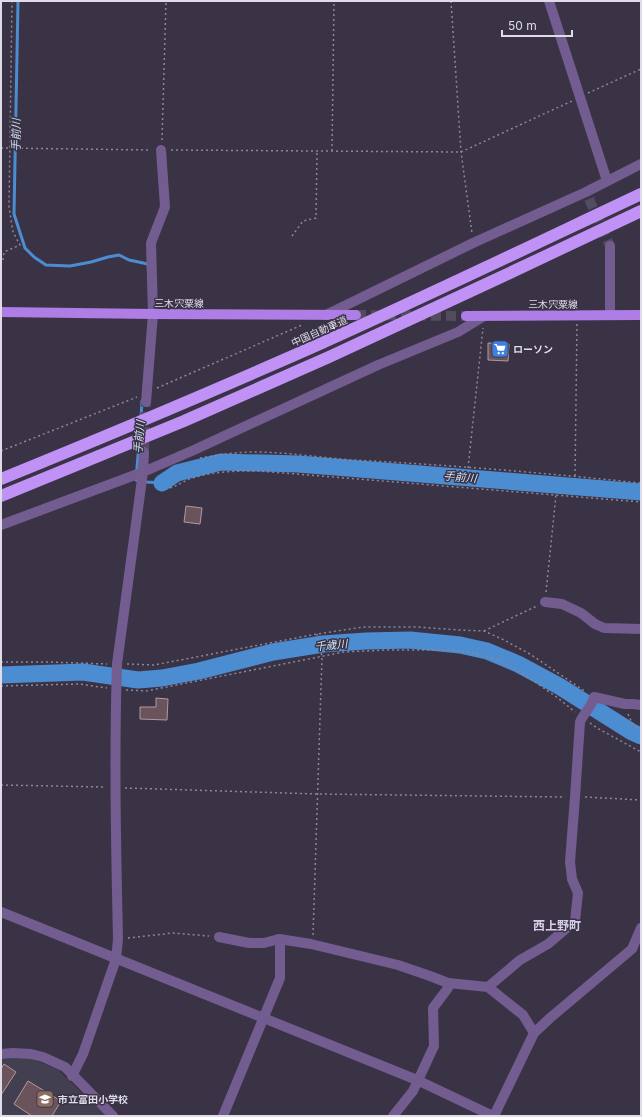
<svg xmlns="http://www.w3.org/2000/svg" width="642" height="1117" font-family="Inter,'Noto Sans JP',sans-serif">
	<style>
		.education { fill: #423f51 }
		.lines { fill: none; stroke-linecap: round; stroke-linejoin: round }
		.stream { stroke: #4c8cd1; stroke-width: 3 }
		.river { stroke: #4c8cd1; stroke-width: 17 }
		.building { fill: #6a535a; stroke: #b399a0 }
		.minor-tunnel { stroke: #534c5e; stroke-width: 10; stroke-dasharray: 10 5; stroke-linecap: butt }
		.major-tunnel { stroke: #534c5e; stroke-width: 10; stroke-dasharray: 10 5; stroke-linecap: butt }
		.path { stroke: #8d8797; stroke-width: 1.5; stroke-dasharray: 2 3; stroke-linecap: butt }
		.minor { stroke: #735c8f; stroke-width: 10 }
		.major { stroke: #ae7de6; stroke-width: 10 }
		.highway { stroke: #c092f6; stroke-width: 12 }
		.labels { text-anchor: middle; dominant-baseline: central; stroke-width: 3; stroke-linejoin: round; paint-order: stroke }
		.street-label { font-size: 10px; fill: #dfdbe7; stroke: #3a3346 }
		.poi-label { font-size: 10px; font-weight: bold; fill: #dfdbe7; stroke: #3a3346; text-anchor: start }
		.water-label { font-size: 11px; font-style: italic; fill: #d3e3f6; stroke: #3a3346 }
		.quarter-label { font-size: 12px; font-weight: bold; fill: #d7cfe7; stroke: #3a3346 }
	</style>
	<rect width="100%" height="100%" fill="#3a3346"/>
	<path class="education" d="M18,1058L33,1059L58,1070L106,1116H1V1059Z"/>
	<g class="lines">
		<g class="stream">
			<path d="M18,1L14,214L25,248L34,257L46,265L70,266L91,262L108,257L119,255L129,260L148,264V266"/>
			<path d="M141,417L142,401"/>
			<path d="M139,443L136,480L147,482L162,483"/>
		</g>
		<g class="river">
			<path d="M162,483L177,473L221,462L298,464L641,492"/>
			<path d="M1,675L83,672L138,680L162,678L199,671L273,652L323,644L366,641L410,640L460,645L487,651L518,664L559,686L632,732L641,736"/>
		</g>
	</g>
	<g class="building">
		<path d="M488,343L509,344L508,361L488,360Z"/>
		<path d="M186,506L202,508L200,524L184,522Z"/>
		<path d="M156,698L168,699L167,720L140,719V707H156Z"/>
		<path d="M4,1064L16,1072L1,1095V1069Z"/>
		<path d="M28,1081L61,1101L52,1116H32L14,1104Z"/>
	</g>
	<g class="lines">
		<g class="minor-tunnel">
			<path d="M589,199L610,246"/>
			<path d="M144,452L146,402"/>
		</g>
		<path class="major-tunnel" d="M356,315L466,316"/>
		<g class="path">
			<path d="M451,1L461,152L472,233"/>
			<path d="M588,93L641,69"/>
			<path d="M162,140L166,1"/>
			<path d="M1,148L151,150"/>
			<path d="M171,150L461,152L572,101"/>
			<path d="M332,151L334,1"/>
			<path d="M292,236L303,221L316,218L317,151"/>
			<path d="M3,260L4,252L20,245L13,232L9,207L12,1"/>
			<path d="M157,388L302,325"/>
			<path d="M1,451L137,397"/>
			<path d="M200,458C218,455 236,452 254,452C288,452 321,458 354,460C450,465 546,473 641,483"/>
			<path d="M468,468L483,328"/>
			<path d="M575,476L577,324"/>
			<path d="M170,488C176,486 181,483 187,480C210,471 235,471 259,471L641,502"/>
			<path d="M546,592L556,495"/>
			<path d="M484,631L507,620L537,606"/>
			<path d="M1,662H48L107,664"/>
			<path d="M127,664L154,665L317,634L363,627H418L459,630L484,631L504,640L530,654L586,692"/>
			<path d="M1,686L79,684L107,688"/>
			<path d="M126,690L146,691L344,652L386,650H450L468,652L496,659L518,670L558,698L575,712"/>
			<path d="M628,714L633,725L641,730"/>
			<path d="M590,723L597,728L641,752"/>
			<path d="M1,785L105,787"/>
			<path d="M125,788L318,794L565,797"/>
			<path d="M585,797L641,800"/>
			<path d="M313,935L322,657L317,634"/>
			<path d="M128,938L173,933L209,936"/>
		</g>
		<g class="minor">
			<path d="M549,1L607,181"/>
			<path d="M610,246V315"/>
			<path d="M326,315L473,243L586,192L641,164"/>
			<path d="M146,402L153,314L151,243L165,207L161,150"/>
			<path d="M1,525L143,472L194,450L378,365L458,332L484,316"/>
			<path d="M545,602L562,604L581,613L595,624L604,628L641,629"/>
			<path d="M1,912L417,1080L493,1116"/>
			<path d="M219,937L249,943H264L279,939L311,944L398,965L430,976L448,983L488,987L523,1015L534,1033"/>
			<path d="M488,987L520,960L548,944L575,921L578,893L572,879L570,862L575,797L580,722C584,713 592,706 594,697L625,704H633L641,705"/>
			<path d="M1,1054L13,1053L31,1054L43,1057L65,1067L113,1116"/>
			<path d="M72,1076L83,1054L116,959L118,939C116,848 114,756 117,664L143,472L144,452"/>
			<path d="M223,1116L280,978V945L279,939"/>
			<path d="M393,1116L413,1091L434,1046L433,1008L448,988V983"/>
			<path d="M494,1116L534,1033L550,1018L632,949L641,928"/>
		</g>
		<g class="major">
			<path d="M1,312L153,314L356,315"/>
			<path d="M466,316L641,315"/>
		</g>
		<g class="highway">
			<path d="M1,479C109,435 216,390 322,343C429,295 535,244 641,194"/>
			<path d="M1,496L184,421L329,357L499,278L641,211"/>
		</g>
	</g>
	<defs>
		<symbol id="supermarket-square" viewBox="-11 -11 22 22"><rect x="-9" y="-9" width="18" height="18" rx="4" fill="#3f7fe0" stroke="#3a3346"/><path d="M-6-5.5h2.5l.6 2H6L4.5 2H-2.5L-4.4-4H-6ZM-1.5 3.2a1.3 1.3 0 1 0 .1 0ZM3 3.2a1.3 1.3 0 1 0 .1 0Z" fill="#fff"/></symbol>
		<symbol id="school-square" viewBox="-11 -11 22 22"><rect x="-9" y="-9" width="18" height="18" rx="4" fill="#8d6e63" stroke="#3a3346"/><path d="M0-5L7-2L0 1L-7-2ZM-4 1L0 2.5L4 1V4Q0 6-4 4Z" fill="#fff"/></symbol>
	</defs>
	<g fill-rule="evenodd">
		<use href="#supermarket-square" x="490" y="339" width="20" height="20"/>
		<use href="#school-square" x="35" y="1089" width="20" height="20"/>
	</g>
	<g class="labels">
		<g class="street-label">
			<text x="179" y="303">三木宍粟線</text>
			<text x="553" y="304">三木宍粟線</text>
			<text transform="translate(319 331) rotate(-24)">中国自動車道</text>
		</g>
		<g class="poi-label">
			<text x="513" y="349">ローソン</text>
			<text x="58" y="1099">市立富田小学校</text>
		</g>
		<g class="water-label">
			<text transform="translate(16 135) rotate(-89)">手前川</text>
			<text transform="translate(139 437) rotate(-85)">手前川</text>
			<text transform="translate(460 477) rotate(5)">手前川</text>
			<text transform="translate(331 645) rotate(-5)">千歳川</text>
		</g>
		<g class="quarter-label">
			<text x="557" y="925">西上野町</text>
		</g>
	</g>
	<rect width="642" height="1117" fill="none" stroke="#dfdbe7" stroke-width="4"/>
	<path d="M502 30v6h70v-6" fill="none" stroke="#dfdbe7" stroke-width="2"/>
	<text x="508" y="30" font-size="12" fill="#dfdbe7" stroke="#3a3346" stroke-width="3" paint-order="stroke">50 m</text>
</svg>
